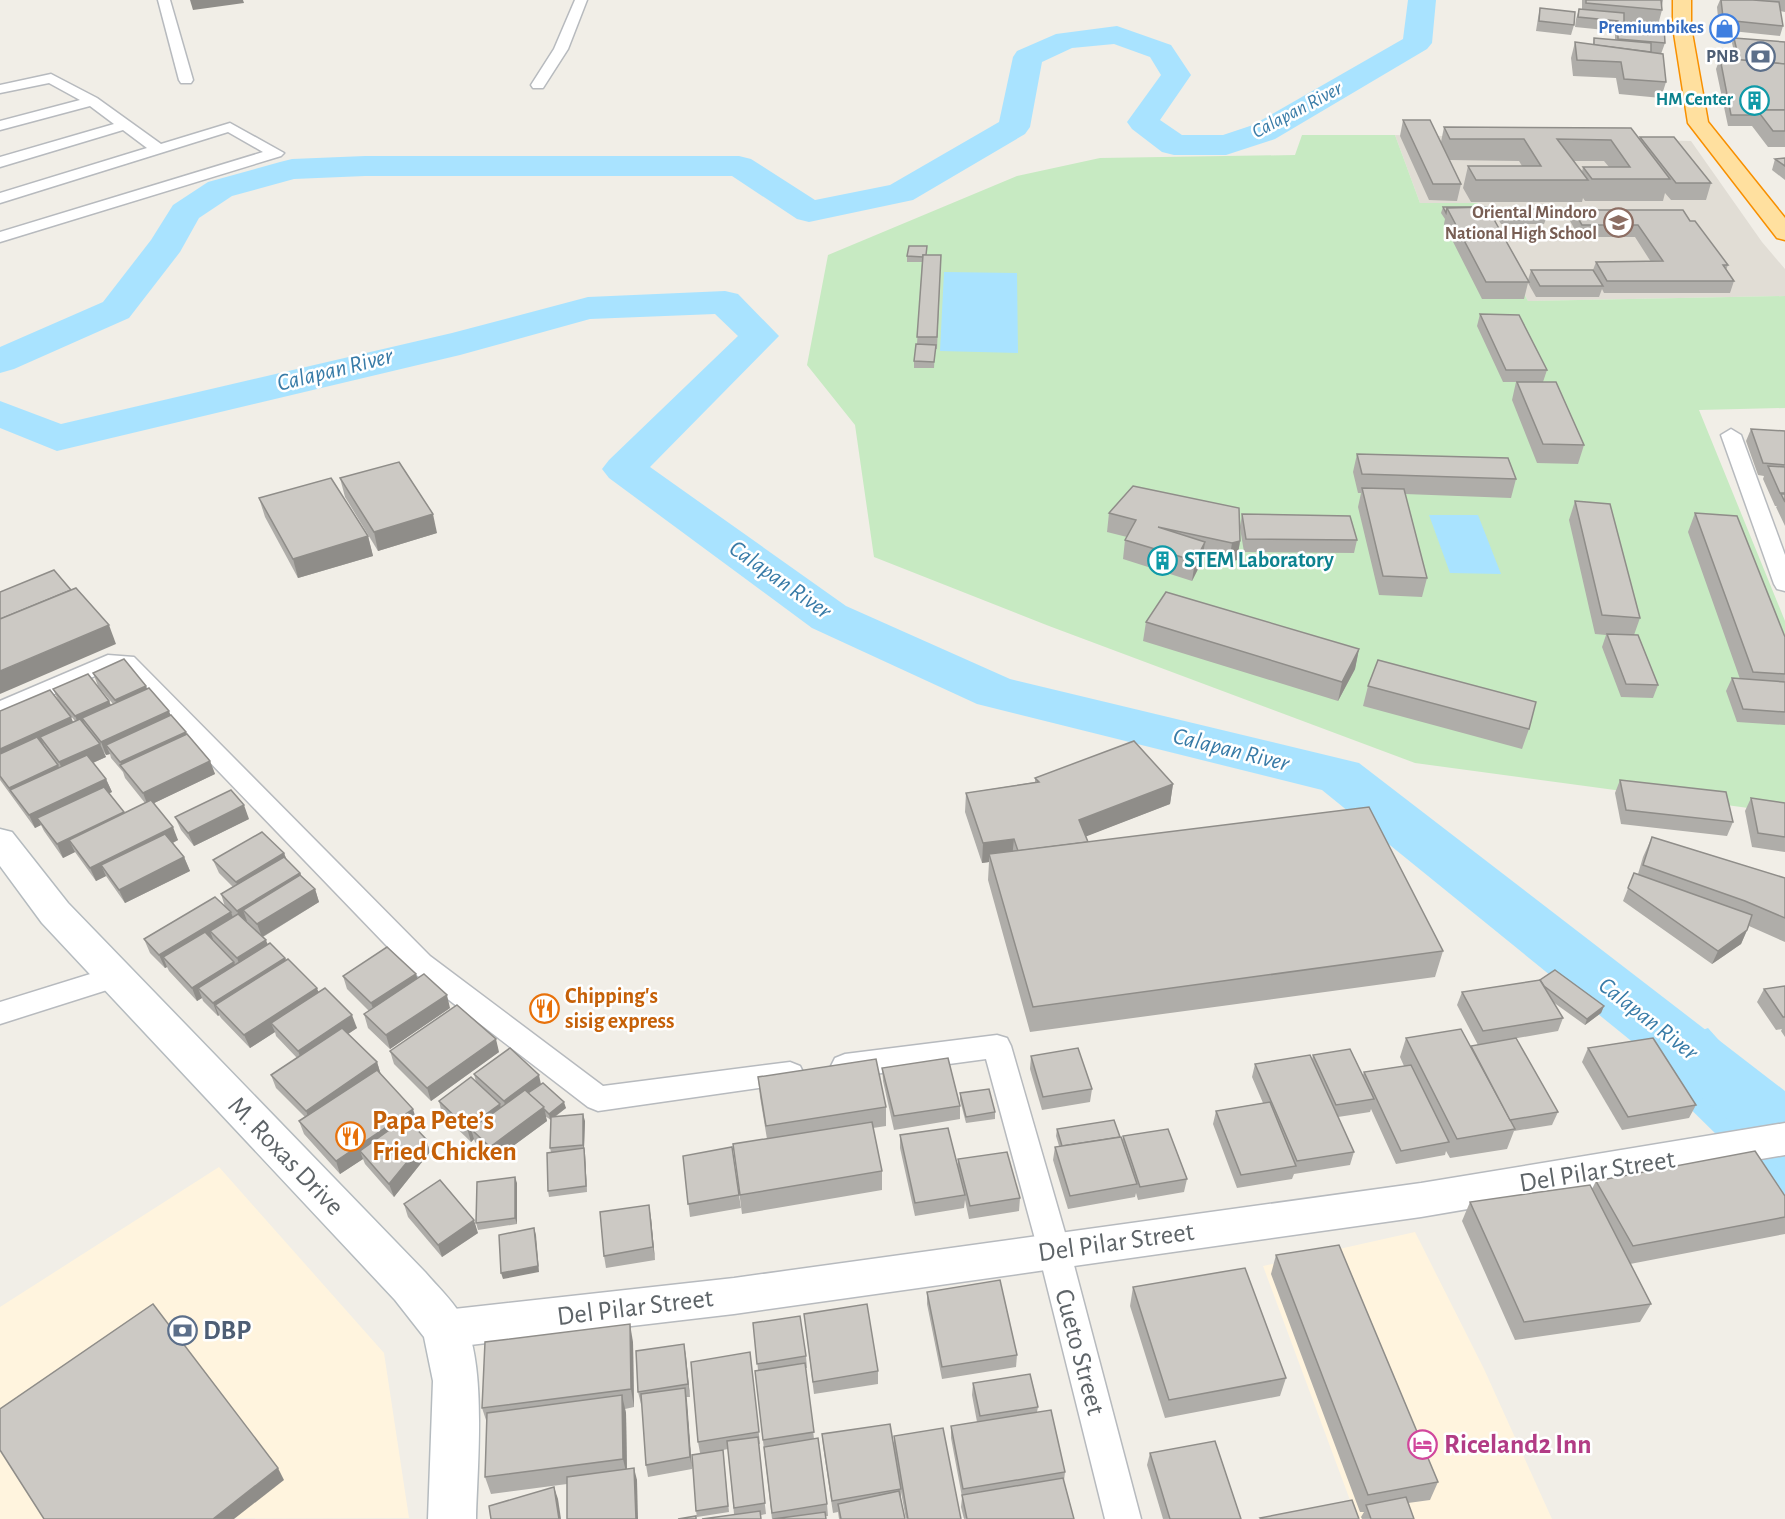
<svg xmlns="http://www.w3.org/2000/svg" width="1785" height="1519" font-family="'Alegreya Sans',sans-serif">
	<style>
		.commercial { fill: #fff4de }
		.education { fill: #e1ddd5 }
		.green { fill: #c7eac2 }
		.water { fill: #a9e3ff }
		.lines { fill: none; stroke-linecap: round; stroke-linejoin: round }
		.river { fill: #a9e3ff; fill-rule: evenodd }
		.minor-casing { stroke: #b7babe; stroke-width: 3 }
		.tertiary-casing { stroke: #b7babe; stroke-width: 3 }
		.secondary-casing { stroke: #b5bbbf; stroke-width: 3 }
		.trunk-casing { stroke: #f89000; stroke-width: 3 }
		.minor { fill: #fff; fill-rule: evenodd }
		.tertiary { fill: #fff; fill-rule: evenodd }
		.secondary { fill: #fff; fill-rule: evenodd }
		.trunk { fill: #ffe09f; fill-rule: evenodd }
		.wall { fill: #afada9; fill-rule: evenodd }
		.shaded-wall { fill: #8f8d89 }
		.building { fill: #ccc9c4; stroke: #8f8d89; stroke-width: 1.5 }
		.labels { text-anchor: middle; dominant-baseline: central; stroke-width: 5; stroke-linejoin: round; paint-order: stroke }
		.far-shop-label { font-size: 18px; font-weight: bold; fill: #366cbe; stroke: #fff; text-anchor: end }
		.far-service-label { font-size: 18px; font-weight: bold; fill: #4e5e75; stroke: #fff; text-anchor: end }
		.far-culture-label { font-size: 18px; font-weight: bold; fill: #0d838f; stroke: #fff; text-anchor: end }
		.far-education-label { font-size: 18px; font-weight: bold; fill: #785e54; stroke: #fff; text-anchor: end }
		.far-water-label { font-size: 20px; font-style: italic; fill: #387ba7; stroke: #fff }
		.culture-label { font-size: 22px; font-weight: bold; fill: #0d838f; stroke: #fff; text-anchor: start }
		.food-label { font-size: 22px; font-weight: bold; fill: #c56008; stroke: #fff; text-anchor: start }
		.water-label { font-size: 24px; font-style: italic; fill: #387ba7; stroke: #fff }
		.near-food-label { font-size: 27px; font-weight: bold; fill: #c56008; stroke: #fff; text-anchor: start }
		.near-street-label { font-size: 27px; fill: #5e6468; stroke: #fff }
		.near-service-label { font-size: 27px; font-weight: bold; fill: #4e5e75; stroke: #fff; text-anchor: start }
		.near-hotel-label { font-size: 27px; font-weight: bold; fill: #b23c85; stroke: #fff; text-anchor: start }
	</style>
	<rect width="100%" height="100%" fill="#f1eee7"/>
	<g class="commercial">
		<path d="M219,1167L384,1353L409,1518L0,1519V1307Z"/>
		<path d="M1415,1232L1484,1369L1552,1519H1357L1263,1266Z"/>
	</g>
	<path class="education" d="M1395,135L1691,141L1762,242L1785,269V296L1528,301L1478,203H1420Z"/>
	<path class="green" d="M1302,135H1395L1420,203H1478L1528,301L1785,296V408L1699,410L1785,621V813L1415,763L1049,626L874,557L855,425L807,365L828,255L1017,176L1100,158L1295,155Z"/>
	<g class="water">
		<path d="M944,272L1017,273L1018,353L940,351Z"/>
		<path d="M1429,515H1478L1501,574L1450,573Z"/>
		<path d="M1708,1028L1785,1114V1213L1777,1194L1664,1083L1657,1047Z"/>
	</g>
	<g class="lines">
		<g class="river">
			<path d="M1408,0H1436L1432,43L1427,49L1275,139L1226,155H1174L1162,152L1132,129L1127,122L1161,75L1150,57L1114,44L1072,48L1042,62L1030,127L1025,134L913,200L809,222L797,219L732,176H365L294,179L232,196L199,218L180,252L129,318L14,369L0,373V347L103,302L151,240L173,205L208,182L280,162L292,159L365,156H739L751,159L815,200L890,185L999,122L1013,57L1017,51L1056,34L1117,26L1171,45L1191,75L1160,120L1182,135H1223L1253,125L1403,39Z"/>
			<path d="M725,291L738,294L779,336L650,467L846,606L1010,679L1359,763L1785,1091V1169L1762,1161L1741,1130L1322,790L977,704L812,628L609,478L602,469L609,460L738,336L715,314L590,319L460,355L57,451L0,428V401L61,424L452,333L588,297Z"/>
		</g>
		<defs>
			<g id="minor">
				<path d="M158,0H170L193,80L191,83H181L179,80Z"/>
				<path d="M575,0H587L568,49L543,88H533L531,85L554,49Z"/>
				<path d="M51,74L97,98L161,144L230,123L284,153L281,156L0,242V232L263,152L228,132L0,203V193L147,148L123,130L0,167V157L114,124L90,106L0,130V121L80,100L49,83L0,93V85Z"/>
				<path d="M1731,429L1741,435L1785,555V591L1777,589L1774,584L1721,435Z"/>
				<path d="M108,655L134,657L430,956L603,1086L790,1062L800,1066L804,1074L800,1082L598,1111L588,1107L410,970L120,669H111L0,718V701Z"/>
				<path d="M116,966L126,970L130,977L126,984L0,1024V1002Z"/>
				<path d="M997,1035L1007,1038L1011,1046L1070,1250L1141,1519H1105L1038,1250L986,1059L845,1078L835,1074L831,1066L835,1058L845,1054Z"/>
			</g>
			<path id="tertiary" d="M1785,1123V1155L1421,1217L734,1314L445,1348L431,1342L425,1329L431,1316L445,1310L734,1278L1421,1183Z"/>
			<path id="secondary" d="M0,829L12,832L68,903L425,1272C437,1286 451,1299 461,1315C488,1358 477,1467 476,1519H428L433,1381L424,1337L395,1300L42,923L0,866Z"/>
			<path id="trunk" d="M1673,0H1691V27L1708,122L1785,218V240L1777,238L1688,123L1673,27Z"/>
		</defs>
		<use href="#minor" class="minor-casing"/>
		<use href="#tertiary" class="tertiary-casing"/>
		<use href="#secondary" class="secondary-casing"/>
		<use href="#trunk" class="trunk-casing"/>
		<use href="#minor" class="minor"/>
		<use href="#tertiary" class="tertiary"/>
		<use href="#secondary" class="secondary"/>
		<use href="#trunk" class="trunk"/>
	</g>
	<g class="wall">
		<path d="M1582,0H1663L1662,6V10L1658,25L1665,43L1661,54L1666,82L1661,98L1619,94L1616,78L1573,76L1571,58L1575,42L1593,45L1594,38L1615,40V31L1575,27L1576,19L1579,9H1582Z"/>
		<path d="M1720,0H1785V12L1780,11L1783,26L1780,36L1722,30L1719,28L1717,7Z"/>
		<path d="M1540,8L1574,25L1571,35L1536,31L1538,18Z"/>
		<path d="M1734,38L1785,42V147H1768L1752,126H1728L1716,69L1720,58L1736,60L1732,43Z"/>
		<path d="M1403,120L1441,142L1444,127L1639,138L1640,137L1711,183L1706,200H1671L1665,193L1663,201H1585L1583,198L1582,202H1471L1463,188L1468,166H1522L1519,161L1449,160L1461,184L1457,201L1429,200L1400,136ZM1574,161H1604L1609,167H1583L1582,172Z"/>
		<path d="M1785,158V180L1772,170L1775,159Z"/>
		<path d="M1443,207H1487L1528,280L1531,270H1593L1596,262H1651L1635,237H1579L1570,221L1573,210L1690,221L1728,265L1726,270L1734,281L1730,293H1604L1602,289L1599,297H1536L1528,283L1524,299H1482L1444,224L1445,219L1441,213Z"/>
		<path d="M1497,209L1546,219L1544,224H1501L1495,214Z"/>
		<path d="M926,255H941L937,349H935L934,368H914V361L917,344L922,262H907V256Z"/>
		<path d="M1480,314L1547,370L1543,382L1584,445L1578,464L1537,463L1512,400L1516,382H1503L1477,326Z"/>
		<path d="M1751,429L1785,431V526L1776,507L1777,506H1775L1763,479L1764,476L1758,475L1746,441Z"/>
		<path d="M1357,454L1516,479L1511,498L1405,494L1427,578L1422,597L1379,595L1358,507L1361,493H1358L1353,472Z"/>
		<path d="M340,478L437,533L378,551L345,497Z"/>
		<path d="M259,498L368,536L373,556L298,578L265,517Z"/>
		<path d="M1575,501L1640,618L1634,635L1658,685L1653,698L1621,697L1602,647L1606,635L1595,634L1569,520Z"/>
		<path d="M1109,513L1240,526L1242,514L1357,540L1354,553L1244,552L1240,528V541L1237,560L1229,562L1203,556L1202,561L1192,581L1123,559L1125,540L1127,537L1107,532Z"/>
		<path d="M1695,513L1785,674V725L1737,722L1726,691L1732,678L1740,679L1688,532Z"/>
		<path d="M1146,622L1359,649L1355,669L1338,701L1143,641Z"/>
		<path d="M93,673L148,689L186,732L187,734L210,761L215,774L154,803L178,840L173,843L184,857L190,871L125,903L106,876L96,881L75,852L63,858L44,831L41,825L35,828L0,780V711L73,722L75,721L59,702L53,689L109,701L111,705L113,704L98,686ZM103,751L106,755L110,754L111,758L123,772L125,778L145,803L124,813L109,793L112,792L106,779L93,763L106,757Z"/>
		<path d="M1368,686L1529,729L1522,749L1363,706Z"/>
		<path d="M1035,778L1173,784L1170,804L1086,836L1088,842L1443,951L1435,977L1030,1032L988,880L989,862L982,863L965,812L966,793L1035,782Z"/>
		<path d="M1620,780L1733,822L1727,836L1621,824L1615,793Z"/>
		<path d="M1751,798L1785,803V852L1752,847L1745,811Z"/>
		<path d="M175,817L249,819L194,846L181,830Z"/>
		<path d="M1652,837L1785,878V942L1749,926L1741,944L1712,964L1623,901L1634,873L1638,874L1643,857Z"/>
		<path d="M284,853L287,860L300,873L301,876L315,889L319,902L263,937L268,945L285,958L286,961L357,1028L348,1034L377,1062L381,1075L417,1122L413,1125L426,1139L430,1152L394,1197L365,1164L363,1159L340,1174L304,1134L299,1121L305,1117L276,1088L271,1075L297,1058L276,1036L275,1032L250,1048L221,1018L219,1015L218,1016L203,1001L202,998L197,1001L169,971L167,967L165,968L150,953L144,939L225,907L221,894L233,887L219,873L213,860Z"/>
		<path d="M343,976L417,979L450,1008L390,1049L368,1028L364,1014L369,1011L347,989Z"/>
		<path d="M1540,980L1604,1006L1601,1013L1585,1025L1553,1002L1563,1018L1558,1031L1478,1045L1457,1005L1462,992Z"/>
		<path d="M1785,986V1037L1781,1031L1782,1029L1776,1030L1757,1002L1764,989Z"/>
		<path d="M1406,1038L1471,1046L1558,1112L1552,1125L1514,1131L1507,1149L1450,1158L1446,1151L1445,1155L1396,1164L1371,1109L1370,1112L1338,1117L1354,1152L1350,1165L1294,1174L1292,1179L1237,1188L1213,1124L1216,1111L1263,1103L1252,1077L1255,1064L1312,1060L1313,1055L1363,1075L1364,1072L1404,1066L1400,1057Z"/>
		<path d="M1588,1048L1696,1105L1689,1118L1622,1130L1582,1062Z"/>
		<path d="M390,1051L499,1052L431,1101L394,1064Z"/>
		<path d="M1031,1056L1092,1089L1090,1102L1042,1110L1030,1069Z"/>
		<path d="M882,1068L960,1106V1119L894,1130L883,1081Z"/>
		<path d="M474,1074L541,1084L566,1108L555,1117L585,1121L584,1148L585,1154L587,1192L549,1197L548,1191L551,1152L550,1148L551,1120L545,1116L547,1121L494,1160L475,1142L474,1139L471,1142L442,1114L439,1101L476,1082Z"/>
		<path d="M758,1077L886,1107V1126L873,1128L882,1171V1190L742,1214L733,1144L767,1139L760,1097Z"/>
		<path d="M960,1093L995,1112V1119L966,1123L960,1100Z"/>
		<path d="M1057,1129L1122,1141L1123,1136L1187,1179L1184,1192L1138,1200L1136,1193L1135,1197L1068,1209L1053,1160L1055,1147L1059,1146L1056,1136Z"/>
		<path d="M900,1135L958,1168V1159L1020,1198L1019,1211L969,1219L965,1200L964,1208L915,1216L900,1148Z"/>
		<path d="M683,1156L739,1195L741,1208L690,1217Z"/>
		<path d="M1596,1181L1785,1196V1234L1630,1264L1651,1304L1640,1322L1515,1340L1462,1221L1470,1202L1592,1189Z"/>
		<path d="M517,1183V1224L478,1230L476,1223Z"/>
		<path d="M404,1204L478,1233L442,1257L408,1217Z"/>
		<path d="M651,1218L655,1260L606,1268L604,1256Z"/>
		<path d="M1276,1255L1438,1482L1430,1500L1408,1503L1414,1519H1362L1361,1517L1364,1512H1360L1271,1274Z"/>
		<path d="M1133,1287L1286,1378L1280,1396L1165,1418L1130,1306Z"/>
		<path d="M927,1292L1017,1355L1016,1367L942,1379L927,1304Z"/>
		<path d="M804,1314L878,1371V1384L814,1394Z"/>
		<path d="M753,1323L806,1356L807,1368H806L814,1439L827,1504L828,1516L772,1519L755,1371L758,1370Z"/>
		<path d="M633,1342L634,1407L625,1409L626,1413L627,1469L637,1480L567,1484L491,1494L485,1477L487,1423L482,1408Z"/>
		<path d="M684,1344L690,1397H686L692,1469L648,1477L646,1465L642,1404H641L638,1392Z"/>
		<path d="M750,1352L760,1444H758L766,1514L761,1515L734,1514L728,1449L723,1450L729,1512L697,1517L696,1511L700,1453L698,1442Z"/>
		<path d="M973,1383L1038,1407L1037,1412L1065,1472L1064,1481L1074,1519H964L961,1507L962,1497L951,1438V1426L977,1422L972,1395Z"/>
		<path d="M822,1434L894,1448V1436L961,1519H906L901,1492V1500L905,1519H839L838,1512L833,1513L823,1446Z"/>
		<path d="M1150,1453L1241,1519H1163L1147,1465Z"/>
	</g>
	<g class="shaded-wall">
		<path d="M190,0H243L244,3L193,10Z"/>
		<path d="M433,514L437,533L378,551L374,532Z"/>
		<path d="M368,536L373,556L298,578L293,559Z"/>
		<path d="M1240,541L1237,560L1229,562L1232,543Z"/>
		<path d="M1205,542L1202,561L1192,581L1195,561Z"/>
		<path d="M109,625L116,644L0,694V671Z"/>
		<path d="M1359,649L1355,669L1338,701L1342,682Z"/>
		<path d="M146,686L152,699L120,713L115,700Z"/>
		<path d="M109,701L115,714L82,718L86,727L81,729L75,716Z"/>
		<path d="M169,711L174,724L106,745L110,754L106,755L101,742Z"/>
		<path d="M71,717L77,731L40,737L44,745L0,754V749Z"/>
		<path d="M186,732L191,745L123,769L120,762Z"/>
		<path d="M100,744L106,757L65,775L59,762Z"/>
		<path d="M210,761L215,774L148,806L143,793Z"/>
		<path d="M58,765L64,779L10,790L15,801L9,788Z"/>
		<path d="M106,779L112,792L42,825L37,818L41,825L35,828L29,815Z"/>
		<path d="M1173,784L1170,804L1077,840L1079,820Z"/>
		<path d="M244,805L249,819L194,846L188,833Z"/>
		<path d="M124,812L129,825L69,840L75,852L63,858L57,844Z"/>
		<path d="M173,827L178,840L108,875L101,865L106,876L96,881L90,868Z"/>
		<path d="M1014,839L1012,858L989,854V862L982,863L983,843Z"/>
		<path d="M284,853L289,867L241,895L236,882Z"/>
		<path d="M184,857L190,871L125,903L119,890Z"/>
		<path d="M300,873L305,886L243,910L247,921L242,924L237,911Z"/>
		<path d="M315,889L319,902L262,937L257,924Z"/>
		<path d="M231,912L236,926L210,931L213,939L170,965L163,957L167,967L165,968L159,955Z"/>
		<path d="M1747,930L1741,944L1712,964L1718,951Z"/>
		<path d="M266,940L271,954L242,972L237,958Z"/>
		<path d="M285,958L290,971L215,1005L219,1015L218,1016L213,1003Z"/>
		<path d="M234,962L239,975L198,988L202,998L197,1001L192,988Z"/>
		<path d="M416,974L420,987L376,1017L371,1003Z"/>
		<path d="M317,988L322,1002L271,1023L275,1032L250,1048L244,1035Z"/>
		<path d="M447,995L450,1008L390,1049L386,1035Z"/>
		<path d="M1604,1006L1601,1013L1585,1025L1587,1019Z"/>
		<path d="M352,1015L357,1028L303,1064L298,1051Z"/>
		<path d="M496,1039L499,1052L431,1101L427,1088Z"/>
		<path d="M377,1062L381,1075L311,1124L306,1111Z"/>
		<path d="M539,1075L542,1089L507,1114L504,1101Z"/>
		<path d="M564,1102L566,1108L550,1120L549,1114Z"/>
		<path d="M500,1104L503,1117L471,1129L474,1139L471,1142L467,1128Z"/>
		<path d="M544,1107L547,1121L494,1160L490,1147Z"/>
		<path d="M413,1109L417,1122L366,1157L360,1151L363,1159L340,1174L336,1161Z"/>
		<path d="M583,1114L585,1121L584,1148L585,1154L587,1192L583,1145Z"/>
		<path d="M426,1139L430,1152L394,1197L389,1184Z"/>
		<path d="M515,1177L517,1183V1224L515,1218Z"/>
		<path d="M649,1205L651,1218L655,1260L653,1247Z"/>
		<path d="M474,1220L478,1233L442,1257L438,1245Z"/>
		<path d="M534,1228L536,1235L539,1272L503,1279L501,1273Z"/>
		<path d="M630,1324L633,1342L634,1407L631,1389Z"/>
		<path d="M684,1344L686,1356L690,1397L688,1384Z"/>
		<path d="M685,1388L687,1400L692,1469L690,1457Z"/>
		<path d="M622,1395L626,1413L627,1476L623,1459Z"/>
		<path d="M278,1468L284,1480L234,1519H213Z"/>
		<path d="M634,1468L637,1480L638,1519H636Z"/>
		<path d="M554,1487L558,1499L561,1519H559Z"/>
	</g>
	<g class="building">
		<path d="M1586,0H1661L1662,10L1586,3Z"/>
		<path d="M1721,0H1753L1779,2L1783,26L1725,20L1723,17Z"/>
		<path d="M1540,8L1575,12L1574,25L1539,21Z"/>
		<path d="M1579,9L1624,13V22L1664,26L1665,43L1618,39V21L1578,17Z"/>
		<path d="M1594,38L1651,43V52L1594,45Z"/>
		<path d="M1734,38L1785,42V64L1739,60Z"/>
		<path d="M1575,42L1663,54L1666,82L1624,79L1621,62L1577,60Z"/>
		<path d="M1720,58L1785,64V110H1757L1755,115H1731Z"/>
		<path d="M1757,110H1785V131H1773Z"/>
		<path d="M1403,120H1430L1461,184H1433Z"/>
		<path d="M1444,127L1631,128L1670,179H1592L1583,167H1630L1611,140L1557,139L1588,180H1476L1468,166H1541L1524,139H1450Z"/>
		<path d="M1640,137H1674L1711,183H1676Z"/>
		<path d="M1785,158V166L1775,159Z"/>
		<path d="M1443,207H1473L1447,208L1446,213Z"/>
		<path d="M1487,207L1529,282H1486L1447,208Z"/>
		<path d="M1497,209H1539L1546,219H1502Z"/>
		<path d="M1573,210H1683L1690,221H1695L1728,265H1723L1734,281H1607L1596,262L1663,261L1638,225H1582Z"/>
		<path d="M909,246H927L926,255H923V257L907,256Z"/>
		<path d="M923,255H941L937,337H917Z"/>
		<path d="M1531,270H1593L1603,286H1540Z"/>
		<path d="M1480,314L1519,315L1547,370H1506Z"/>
		<path d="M916,344L936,345L934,362L914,361Z"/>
		<path d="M1517,382H1556L1584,445L1543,444Z"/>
		<path d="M1751,429L1785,431V465L1763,463Z"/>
		<path d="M1357,454L1508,458L1516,479L1362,474Z"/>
		<path d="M399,462L433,514L374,532L340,478Z"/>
		<path d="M1768,466L1785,467V493H1780Z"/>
		<path d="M331,478L368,536L293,559L259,498Z"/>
		<path d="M1133,486L1239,508L1240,541L1232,543L1158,527L1205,542L1195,561L1125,540L1136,520L1109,513Z"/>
		<path d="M1362,488L1404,489L1427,578L1383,576Z"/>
		<path d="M1781,494H1785V502Z"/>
		<path d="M1575,501L1610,504L1640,618L1602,615Z"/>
		<path d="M1695,513L1737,516L1785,637V674L1753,672Z"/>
		<path d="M1242,514L1350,516L1357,540L1246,539Z"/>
		<path d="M54,570L71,590L0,619V592Z"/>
		<path d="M76,588L109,625L0,671V619Z"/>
		<path d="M1166,592L1359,649L1342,682L1146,622Z"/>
		<path d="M1607,634L1638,635L1658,685L1626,684Z"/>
		<path d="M124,659L146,686L115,700L93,673Z"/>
		<path d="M1378,660L1536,702L1529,729L1368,686Z"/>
		<path d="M88,674L109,701L75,716L53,689Z"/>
		<path d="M1732,678L1785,682V712L1743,709Z"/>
		<path d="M149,688L169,711L101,742L82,718Z"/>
		<path d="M50,690L71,717L0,749V711Z"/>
		<path d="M171,715L186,732L120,762L106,745Z"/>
		<path d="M80,719L100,744L59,762L40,737Z"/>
		<path d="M187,734L210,761L143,793L120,765Z"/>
		<path d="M37,737L58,765L9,788L0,776V754Z"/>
		<path d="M1134,741L1173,784L1079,820L1088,842L1018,851L1014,839L983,843L966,793L1039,782L1035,778Z"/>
		<path d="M87,755L106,779L29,815L10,790Z"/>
		<path d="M1620,780L1726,792L1733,822L1626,810Z"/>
		<path d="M104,787L124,812L57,844L37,818Z"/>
		<path d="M231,790L244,805L188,833L175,817Z"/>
		<path d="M1751,798L1785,803V837L1758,833Z"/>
		<path d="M151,800L173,827L90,868L69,840Z"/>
		<path d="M1369,807L1443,951L1033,1007L989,854Z"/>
		<path d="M262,832L284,853L236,882L213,860Z"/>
		<path d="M165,834L184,857L119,890L101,865Z"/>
		<path d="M1652,837L1785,878V918L1745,901L1643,865Z"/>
		<path d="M284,857L300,873L237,911L221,894Z"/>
		<path d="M1634,873L1752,915L1747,930L1718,951L1628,888Z"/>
		<path d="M300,875L315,889L257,924L243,910Z"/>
		<path d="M215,897L231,912L159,955L144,939Z"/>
		<path d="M238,914L266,940L237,958L210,931Z"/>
		<path d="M205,932L234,962L192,988L163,957Z"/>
		<path d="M270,943L285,958L213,1003L198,988Z"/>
		<path d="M387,947L416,974L371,1003L343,976Z"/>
		<path d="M288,959L317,988L244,1035L215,1005Z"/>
		<path d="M1555,970L1604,1006L1587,1019L1544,986L1540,980Z"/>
		<path d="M424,974L447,995L386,1035L364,1014Z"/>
		<path d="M1540,980L1563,1018L1483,1031L1462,992Z"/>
		<path d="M1785,986V1017H1783L1764,989Z"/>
		<path d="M325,988L352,1015L298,1051L271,1023Z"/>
		<path d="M457,1005L496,1039L427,1088L390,1051Z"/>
		<path d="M342,1028L377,1062L306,1111L271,1075Z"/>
		<path d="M1461,1029L1515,1129L1457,1139L1406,1038Z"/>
		<path d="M1516,1038L1558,1112L1510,1120L1471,1046Z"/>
		<path d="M1653,1038L1696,1105L1628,1117L1588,1048Z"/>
		<path d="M510,1048L539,1075L504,1101L474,1074Z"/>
		<path d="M1078,1048L1092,1089L1043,1097L1031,1056Z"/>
		<path d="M1350,1049L1374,1099L1336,1105L1313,1055Z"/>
		<path d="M1310,1055L1354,1152L1297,1161L1255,1064Z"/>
		<path d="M948,1058L960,1106L894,1116L882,1068Z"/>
		<path d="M876,1059L886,1107L766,1126L758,1077Z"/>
		<path d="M1411,1065L1449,1142L1401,1151L1364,1072Z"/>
		<path d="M377,1070L413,1109L336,1161L299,1121Z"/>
		<path d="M471,1077L500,1104L467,1128L439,1101Z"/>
		<path d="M543,1083L564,1102L549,1114L528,1093Z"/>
		<path d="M989,1089L995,1112L966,1117L960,1093Z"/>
		<path d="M525,1090L544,1107L490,1147L471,1129Z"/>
		<path d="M1270,1102L1296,1166L1241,1175L1216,1111Z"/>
		<path d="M583,1114V1145L550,1148L551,1117Z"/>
		<path d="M406,1118L426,1139L389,1184L360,1151Z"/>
		<path d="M1114,1120L1120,1137L1062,1146L1057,1129Z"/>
		<path d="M872,1122L882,1171L740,1195L733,1144Z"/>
		<path d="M948,1128L965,1195L915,1203L900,1135Z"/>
		<path d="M1168,1129L1187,1179L1140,1187L1123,1136Z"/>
		<path d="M1121,1137L1137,1184L1070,1196L1055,1147Z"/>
		<path d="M732,1147L739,1195L688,1204L683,1156Z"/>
		<path d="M584,1148L586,1186L548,1191L547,1153Z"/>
		<path d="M1755,1151L1785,1196V1217L1633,1246L1596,1181Z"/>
		<path d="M1007,1152L1020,1198L970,1206L958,1159Z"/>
		<path d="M515,1177V1218L476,1223L477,1182Z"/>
		<path d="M440,1180L474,1220L438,1245L404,1204Z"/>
		<path d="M1590,1185L1651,1304L1524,1322L1470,1202Z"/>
		<path d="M649,1205L653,1247L604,1256L600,1212Z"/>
		<path d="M534,1228L538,1266L501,1273L499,1235Z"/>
		<path d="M1339,1245L1438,1482L1368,1495L1276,1255Z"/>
		<path d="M1245,1268L1286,1378L1169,1400L1133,1287Z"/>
		<path d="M1000,1280L1017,1355L942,1367L927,1292Z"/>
		<path d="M153,1304L278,1468L213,1519H44L0,1450V1409Z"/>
		<path d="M867,1304L878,1371L813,1382L804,1314Z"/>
		<path d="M800,1316L806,1356L757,1364L753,1323Z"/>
		<path d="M630,1324L631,1389L482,1408L485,1342Z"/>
		<path d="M684,1344L688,1384L638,1392L636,1351Z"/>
		<path d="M750,1352L759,1432L698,1442L691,1362Z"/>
		<path d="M805,1363L814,1432L763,1440L755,1371Z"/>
		<path d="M1030,1374L1038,1407L980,1416L973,1383Z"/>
		<path d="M685,1388L690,1457L646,1465L641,1394Z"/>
		<path d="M622,1395L623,1459L485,1477L487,1413Z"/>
		<path d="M1051,1410L1065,1472L963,1489L951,1426Z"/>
		<path d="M890,1424L901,1489L832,1501L822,1434Z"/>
		<path d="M943,1428L961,1519H908L894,1436Z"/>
		<path d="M758,1437L765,1503L734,1508L727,1441Z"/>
		<path d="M818,1438L827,1504L772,1513L764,1447Z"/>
		<path d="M1215,1441L1241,1519H1170L1150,1453Z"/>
		<path d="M723,1450L728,1506L696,1511L692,1455Z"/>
		<path d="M634,1468L636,1519H567V1477Z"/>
		<path d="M1063,1478L1074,1519H967L962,1495Z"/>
		<path d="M554,1487L559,1519H491L489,1506Z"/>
		<path d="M899,1491L905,1519H841L838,1504Z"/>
		<path d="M1406,1497L1414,1519H1371L1366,1505Z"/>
		<path d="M1352,1500L1359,1519H1261L1260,1518Z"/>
		<path d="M760,1511L761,1519H702Z"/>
		<path d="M825,1512L826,1519H773Z"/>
		<path d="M696,1516V1519H678Z"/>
	</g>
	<defs>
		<symbol id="shop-ring" viewBox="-11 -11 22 22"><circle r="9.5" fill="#fff" stroke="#3f7fe0" stroke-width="1.5"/><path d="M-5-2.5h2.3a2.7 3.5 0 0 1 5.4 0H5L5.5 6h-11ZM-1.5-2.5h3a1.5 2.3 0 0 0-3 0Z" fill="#3f7fe0"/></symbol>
		<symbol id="bank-ring" viewBox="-11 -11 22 22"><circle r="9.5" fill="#fff" stroke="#5c6f8a" stroke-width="1.5"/><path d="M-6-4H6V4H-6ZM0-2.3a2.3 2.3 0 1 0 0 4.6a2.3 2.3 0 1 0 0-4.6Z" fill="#5c6f8a"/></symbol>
		<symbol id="building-ring" viewBox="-11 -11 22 22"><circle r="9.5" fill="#fff" stroke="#0f9aa8" stroke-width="1.5"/><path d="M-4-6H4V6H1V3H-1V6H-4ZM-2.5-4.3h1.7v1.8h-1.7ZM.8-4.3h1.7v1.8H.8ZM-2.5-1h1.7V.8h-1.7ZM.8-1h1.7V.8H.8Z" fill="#0f9aa8"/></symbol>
		<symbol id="school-ring" viewBox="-11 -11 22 22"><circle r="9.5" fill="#fff" stroke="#8d6e63" stroke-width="1.5"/><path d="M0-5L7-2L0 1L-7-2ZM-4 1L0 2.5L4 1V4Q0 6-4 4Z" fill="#8d6e63"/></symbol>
		<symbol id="restaurant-ring" viewBox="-11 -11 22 22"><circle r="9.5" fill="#fff" stroke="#e8710a" stroke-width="1.5"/><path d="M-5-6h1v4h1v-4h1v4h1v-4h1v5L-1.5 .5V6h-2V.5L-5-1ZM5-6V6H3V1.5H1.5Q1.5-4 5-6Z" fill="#e8710a"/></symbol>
		<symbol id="hotel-ring" viewBox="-11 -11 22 22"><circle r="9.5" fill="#fff" stroke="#d1479c" stroke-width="1.5"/><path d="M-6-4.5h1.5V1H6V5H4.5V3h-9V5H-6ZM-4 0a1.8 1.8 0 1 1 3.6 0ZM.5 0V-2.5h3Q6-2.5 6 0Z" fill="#d1479c"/></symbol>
	</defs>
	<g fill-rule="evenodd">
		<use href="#shop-ring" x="1708" y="12" width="33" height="33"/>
		<use href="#bank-ring" x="1744" y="40" width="33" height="33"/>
		<use href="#building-ring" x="1738" y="84" width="33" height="33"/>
		<use href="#school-ring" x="1602" y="206" width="33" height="33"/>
		<use href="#building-ring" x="1146" y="544" width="33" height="33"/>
		<use href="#restaurant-ring" x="528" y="992" width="33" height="33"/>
		<use href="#restaurant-ring" x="334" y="1120" width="33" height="33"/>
		<use href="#bank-ring" x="166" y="1314" width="33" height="33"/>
		<use href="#hotel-ring" x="1406" y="1428" width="33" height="33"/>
	</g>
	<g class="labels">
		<g class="far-shop-label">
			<text x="1704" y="28">Premiumbikes</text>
		</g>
		<g class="far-service-label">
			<text x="1739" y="57">PNB</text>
		</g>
		<g class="far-culture-label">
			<text x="1733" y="100">HM Center</text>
		</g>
		<g class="far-education-label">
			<text x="1597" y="213">Oriental Mindoro<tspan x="1597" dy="21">National High School</tspan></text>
		</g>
		<g class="far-water-label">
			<text transform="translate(1297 110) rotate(-28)">Calapan River</text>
		</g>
		<g class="culture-label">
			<text x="1184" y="560">STEM Laboratory</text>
		</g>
		<g class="food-label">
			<text x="565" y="996">Chipping's<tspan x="565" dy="25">sisig express</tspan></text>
		</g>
		<g class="water-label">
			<text transform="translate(335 370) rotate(-14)">Calapan River</text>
			<text transform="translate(780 580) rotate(35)">Calapan River</text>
			<text transform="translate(1231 750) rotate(14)">Calapan River</text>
			<text transform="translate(1648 1019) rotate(38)">Calapan River</text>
		</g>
		<g class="near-food-label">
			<text x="372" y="1120">Papa Pete’s<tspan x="372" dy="31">Fried Chicken</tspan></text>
		</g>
		<g class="near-street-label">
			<text transform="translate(286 1156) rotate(46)">M. Roxas Drive</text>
			<text transform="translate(1597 1171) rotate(-9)">Del Pilar Street</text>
			<text transform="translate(1116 1242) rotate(-8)">Del Pilar Street</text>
			<text transform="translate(635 1307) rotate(-7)">Del Pilar Street</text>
			<text transform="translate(1080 1352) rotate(75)">Cueto Street</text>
		</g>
		<g class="near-service-label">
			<text x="203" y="1330">DBP</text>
		</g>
		<g class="near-hotel-label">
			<text x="1444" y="1444">Riceland2 Inn</text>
		</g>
	</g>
</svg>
